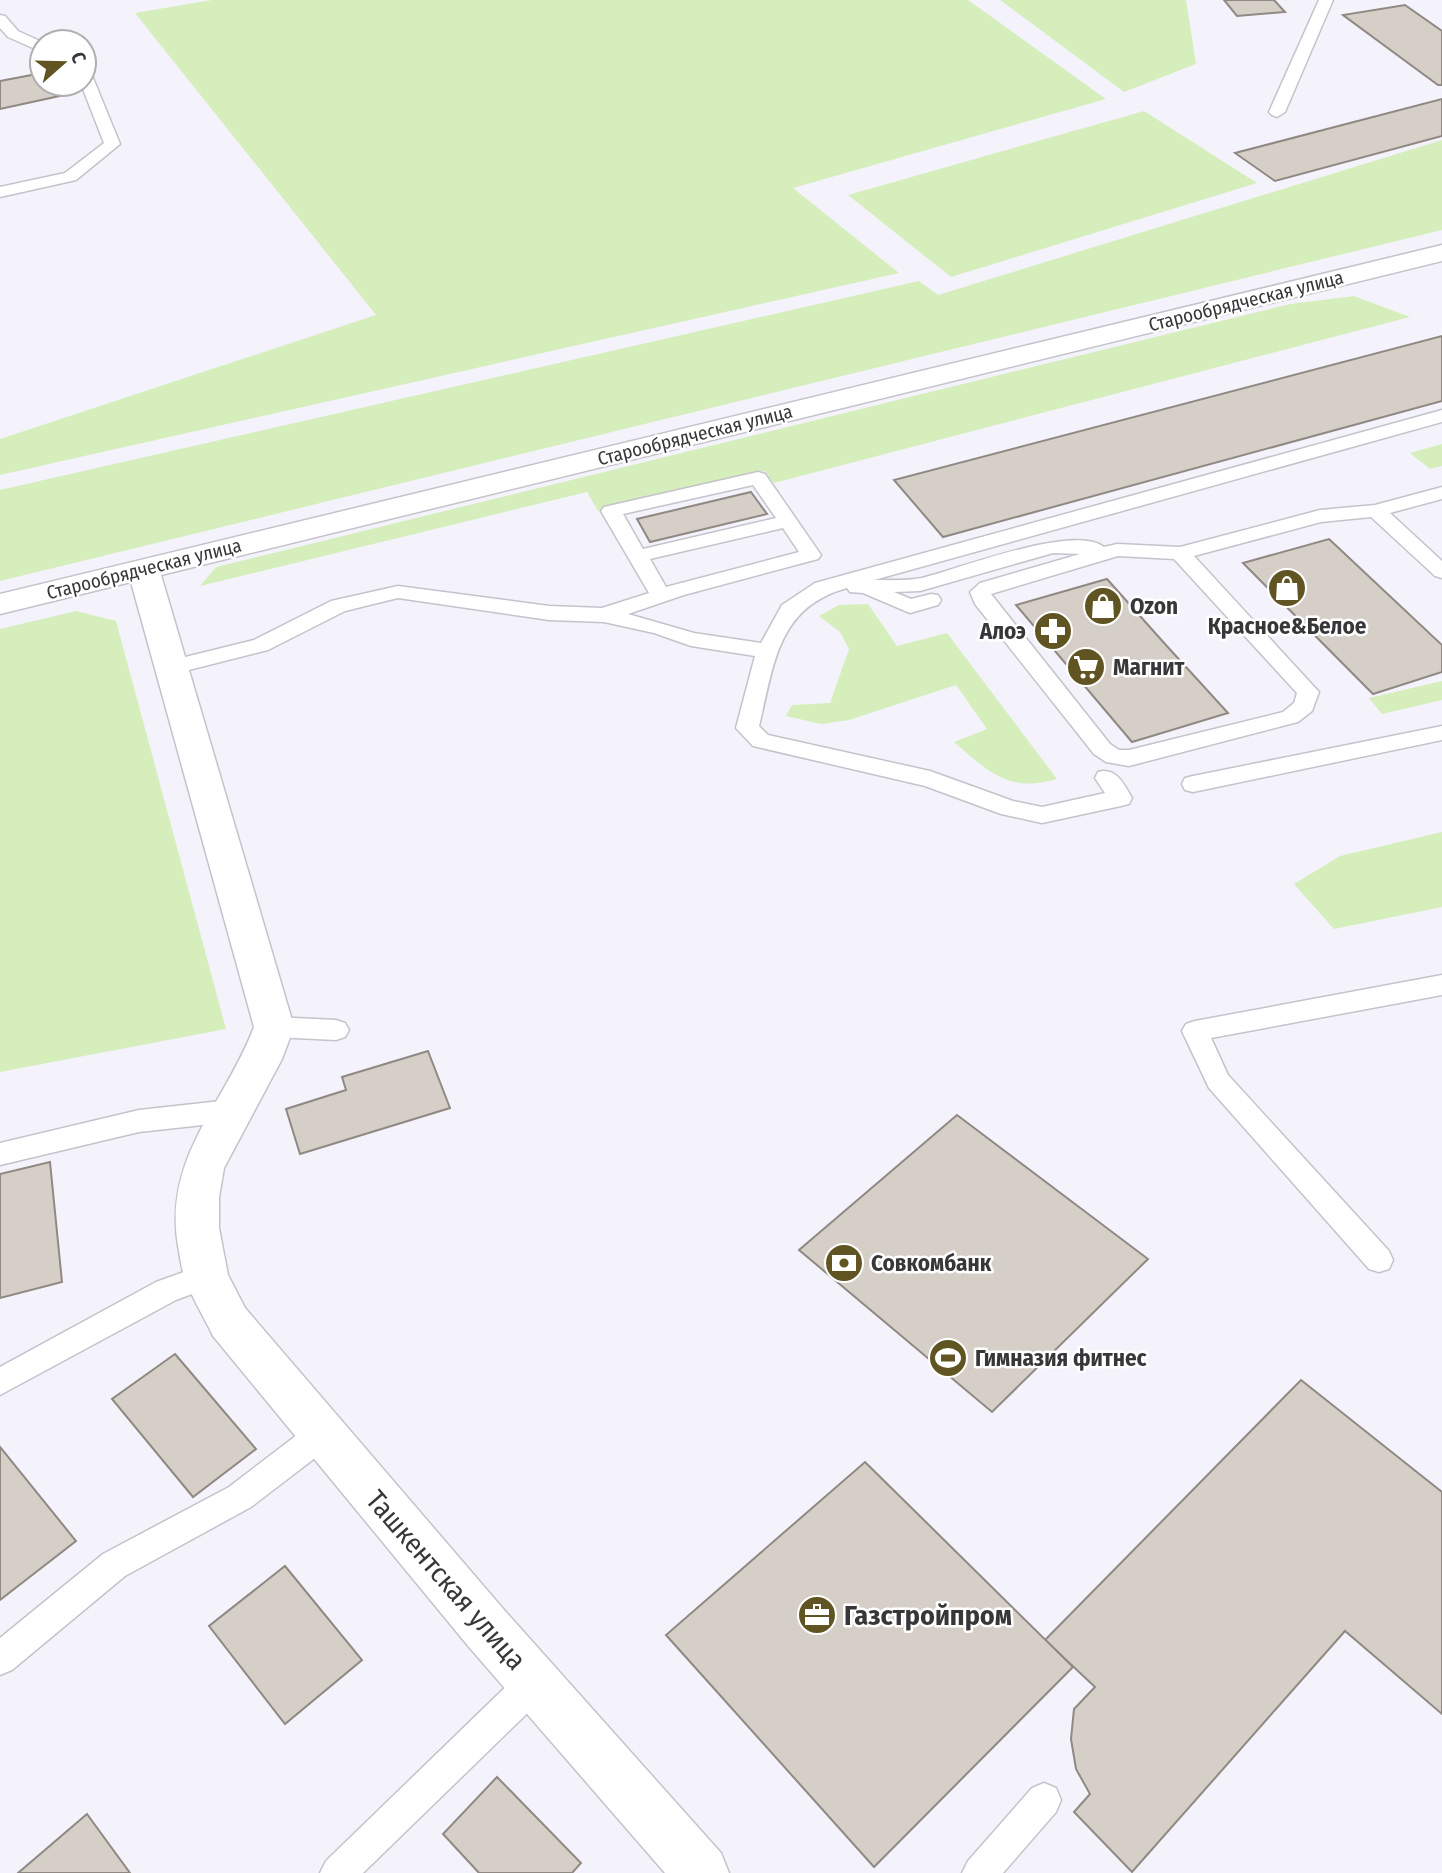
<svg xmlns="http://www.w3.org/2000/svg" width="1442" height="1873" font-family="'Fira Sans Condensed',sans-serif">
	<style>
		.green { fill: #d5eebc }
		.building { fill: #d6cfc8; stroke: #908983; stroke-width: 2 }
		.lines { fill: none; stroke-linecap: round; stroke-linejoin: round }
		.service-casing { stroke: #c4c3cc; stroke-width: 3 }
		.tertiary-casing { stroke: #c4c3cc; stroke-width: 3 }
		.service { fill: #fff; fill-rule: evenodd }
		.tertiary { fill: #fff; fill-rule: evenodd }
		.labels { text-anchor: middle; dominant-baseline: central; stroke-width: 5; stroke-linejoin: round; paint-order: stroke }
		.far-street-label { font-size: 19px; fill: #37373a; stroke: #fff }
		.poi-label { font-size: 23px; font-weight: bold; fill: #37373a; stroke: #fff; text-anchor: start }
		.near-street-label { font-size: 28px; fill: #37373a; stroke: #fff }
		.near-poi-label { font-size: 28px; font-weight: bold; fill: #37373a; stroke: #fff; text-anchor: start }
	</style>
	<rect width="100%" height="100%" fill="#f4f3fc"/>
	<g class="green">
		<path d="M212,0H968L1106,99L793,188L899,273L0,475V439L376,315L135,13Z"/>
		<path d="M1000,0H1186L1196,64L1124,92Z"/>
		<path d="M1144,111L1257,183L951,277L848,195Z"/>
		<path d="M1442,140V230L0,581V490L919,281L938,295Z"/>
		<path d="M1354,296L1410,317L774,483L764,471L598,511L587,492L200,586L216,567L1290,304Z"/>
		<path d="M1442,444V466L1430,469L1410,453Z"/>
		<path d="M868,604L897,646L947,633L1057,779C1008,793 989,772 954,742L987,729L956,685L849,720L821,724L786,716L792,705L830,703L849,649L840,632L819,616L839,605Z"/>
		<path d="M76,611L116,621L226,1029L0,1072V629Z"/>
		<path d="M1442,681V700L1382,714L1369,698Z"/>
		<path d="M1442,832V907L1334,929L1294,884L1340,856Z"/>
	</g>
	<g class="building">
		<path d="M1224,0H1274L1285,12L1237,16Z"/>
		<path d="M1405,5L1442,31V85H1438L1343,15Z"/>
		<path d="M42,73V84H56L64,95L0,109V81Z"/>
		<path d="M1442,99V136L1275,181L1235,153Z"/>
		<path d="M1442,336V401L943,537L894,480Z"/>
		<path d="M751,492L767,514L650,542L637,519Z"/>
		<path d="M1329,539L1442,645V672L1373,694L1243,563Z"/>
		<path d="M1107,579L1165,644L1228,713L1132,742L1016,605Z"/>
		<path d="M428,1051L450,1108L300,1154L286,1109L346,1090L342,1077Z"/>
		<path d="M957,1115L1148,1259L992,1412L799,1250Z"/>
		<path d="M50,1162L62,1282L0,1298V1174Z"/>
		<path d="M175,1354L256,1449L193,1497L112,1399Z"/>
		<path d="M1301,1380L1442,1492V1714L1345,1631L1132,1872L1074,1812L1090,1794L1076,1769L1071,1739L1074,1709L1095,1687L1045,1640Z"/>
		<path d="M0,1447L76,1541L0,1600Z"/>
		<path d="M865,1462L1073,1667L874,1867L666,1635Z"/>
		<path d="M285,1566L362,1660L285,1724L209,1626Z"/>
		<path d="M497,1777L581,1863L572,1873H479L443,1834Z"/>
		<path d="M87,1814L130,1873H18Z"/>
	</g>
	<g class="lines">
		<defs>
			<g id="service">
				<path d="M1319,0H1333L1285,112L1277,117L1272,115L1269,112Z"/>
				<path d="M0,15L5,16L18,31L42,42V52L8,37L0,28Z"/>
				<path d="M84,69L91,73L120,144L76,180L0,197V187L65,173L104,143L81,84H84Z"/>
				<path d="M1442,410V422L874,580C889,580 907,581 922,578C959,569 1075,523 1104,547L1117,544L1180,547L1320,510L1375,505L1442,487V499L1390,513L1442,561V578L1435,576L1371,517L1321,522L1194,556L1319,692L1312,711L1298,722L1129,766L1106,762L1094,754L975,604L970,592L980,583L1080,554L1053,553L920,591L894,592L911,599L931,594L938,595L941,600L938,605L910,613L863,593L850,592L847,588C777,607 774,665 759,726L768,735L930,771L1013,801L1042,807L1105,793L1095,778L1098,772C1116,767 1124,784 1132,798L1129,804L1121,806L1042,823L1001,814L925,786L753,746L736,728L755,656L691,646L654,633L604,622L549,620L398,598L345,611L268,650L173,674L165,672L162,667L165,662L254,640L331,601L398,586L549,606L602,608L649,593L601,511L604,507L758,472L765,474L821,555L818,559L684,595L628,614L694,633L761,643L782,605L815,583ZM753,485L776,518L643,549L623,514ZM783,528L799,552L666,587L650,559ZM1118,556L1174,559L1297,693L1294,703L1283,712L1129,750H1119L1110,744L991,594Z"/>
				<path d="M1442,726V740L1193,792L1185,790L1182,784L1185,778L1193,776Z"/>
				<path d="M1442,975V995L1211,1038L1228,1075L1389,1251L1393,1260L1389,1269L1379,1272L1369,1269L1209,1088L1182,1031L1186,1024L1195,1021Z"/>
				<path d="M274,1017L336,1020L345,1023L349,1030L345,1037L336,1040L274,1037L265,1034L261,1027L265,1020Z"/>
				<path d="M230,1100L239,1103L243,1111L239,1119L230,1122L139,1132L0,1165V1143L139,1110Z"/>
				<path d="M206,1264L216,1267L220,1276L216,1285L176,1300L0,1395V1367L156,1282Z"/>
				<path d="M321,1421L332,1425L336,1435L332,1445L251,1507L125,1576L12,1670L0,1675V1638L103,1554L229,1487L310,1425Z"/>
				<path d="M534,1667L546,1671L550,1683L546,1695L363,1873H320L326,1861L522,1671Z"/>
				<path d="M1044,1783L1056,1788L1061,1800L1056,1812L1003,1873H962L968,1861L1032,1788Z"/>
			</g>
			<path id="tertiary" d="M1442,245V261L161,575L294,1027L282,1059L224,1168L219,1197V1228L228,1275L245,1308L505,1611L721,1853L729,1873H665L469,1647L213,1336C204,1317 192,1298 185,1278C181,1268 180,1256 178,1246C163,1157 225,1104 254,1027L131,582L0,614V594Z"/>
		</defs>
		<use href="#service" class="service-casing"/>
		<use href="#tertiary" class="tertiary-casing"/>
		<use href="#service" class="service"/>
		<use href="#tertiary" class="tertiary"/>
	</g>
	<defs>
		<symbol id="shop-disc" viewBox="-11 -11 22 22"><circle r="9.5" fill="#605522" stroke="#fff"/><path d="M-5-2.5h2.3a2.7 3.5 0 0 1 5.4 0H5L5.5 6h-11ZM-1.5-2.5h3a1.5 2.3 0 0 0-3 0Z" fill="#fff"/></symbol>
		<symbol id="pharmacy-disc" viewBox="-11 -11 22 22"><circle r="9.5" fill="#605522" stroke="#fff"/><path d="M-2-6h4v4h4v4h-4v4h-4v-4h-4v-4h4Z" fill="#fff"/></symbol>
		<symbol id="supermarket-disc" viewBox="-11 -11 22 22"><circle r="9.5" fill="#605522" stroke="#fff"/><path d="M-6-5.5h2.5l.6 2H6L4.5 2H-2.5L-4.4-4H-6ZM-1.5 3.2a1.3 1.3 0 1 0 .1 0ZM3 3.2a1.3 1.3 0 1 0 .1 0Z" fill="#fff"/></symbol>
		<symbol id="bank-disc" viewBox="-11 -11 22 22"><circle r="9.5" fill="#605522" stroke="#fff"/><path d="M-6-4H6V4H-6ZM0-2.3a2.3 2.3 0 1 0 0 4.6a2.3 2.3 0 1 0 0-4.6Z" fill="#fff"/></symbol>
		<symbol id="stadium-disc" viewBox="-11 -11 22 22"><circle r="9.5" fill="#605522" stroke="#fff"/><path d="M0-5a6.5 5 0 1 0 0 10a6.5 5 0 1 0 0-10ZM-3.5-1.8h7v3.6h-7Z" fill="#fff"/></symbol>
		<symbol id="office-disc" viewBox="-11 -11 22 22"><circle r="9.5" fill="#605522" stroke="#fff"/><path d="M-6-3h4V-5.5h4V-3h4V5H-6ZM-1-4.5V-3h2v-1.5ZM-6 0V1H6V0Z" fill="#fff"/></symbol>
	</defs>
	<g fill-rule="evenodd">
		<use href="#shop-disc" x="1265" y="566" width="44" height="44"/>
		<use href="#shop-disc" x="1081" y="584" width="44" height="44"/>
		<use href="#pharmacy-disc" x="1031" y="609" width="44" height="44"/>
		<use href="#supermarket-disc" x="1064" y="645" width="44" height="44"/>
		<use href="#bank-disc" x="822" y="1241" width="44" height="44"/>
		<use href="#stadium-disc" x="926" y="1336" width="44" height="44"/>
		<use href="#office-disc" x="795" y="1593" width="44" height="44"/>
	</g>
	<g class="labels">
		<g class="far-street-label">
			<text transform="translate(1246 301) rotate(-14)">Старообрядческая улица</text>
			<text transform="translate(695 435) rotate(-14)">Старообрядческая улица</text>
			<text transform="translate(144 569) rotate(-14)">Старообрядческая улица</text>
		</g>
		<g class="poi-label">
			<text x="1130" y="606">Ozon</text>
			<text x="1287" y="626" text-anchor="middle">Красное&amp;Белое</text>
			<text x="1026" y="631" text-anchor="end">Алоэ</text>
			<text x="1113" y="667">Магнит</text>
			<text x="871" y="1263">Совкомбанк</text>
			<text x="975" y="1358">Гимназия фитнес</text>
		</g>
		<g class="near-street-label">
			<text transform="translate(446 1580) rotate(49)">Ташкентская улица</text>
		</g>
		<g class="near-poi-label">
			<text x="844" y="1615">Газстройпром</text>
		</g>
	</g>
	<g transform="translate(63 63) rotate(70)"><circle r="33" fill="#ffffff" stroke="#afafb0" stroke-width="2"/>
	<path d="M0-5L12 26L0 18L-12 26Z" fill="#605522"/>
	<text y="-10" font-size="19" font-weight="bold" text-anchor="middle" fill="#37373a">С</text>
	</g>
</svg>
